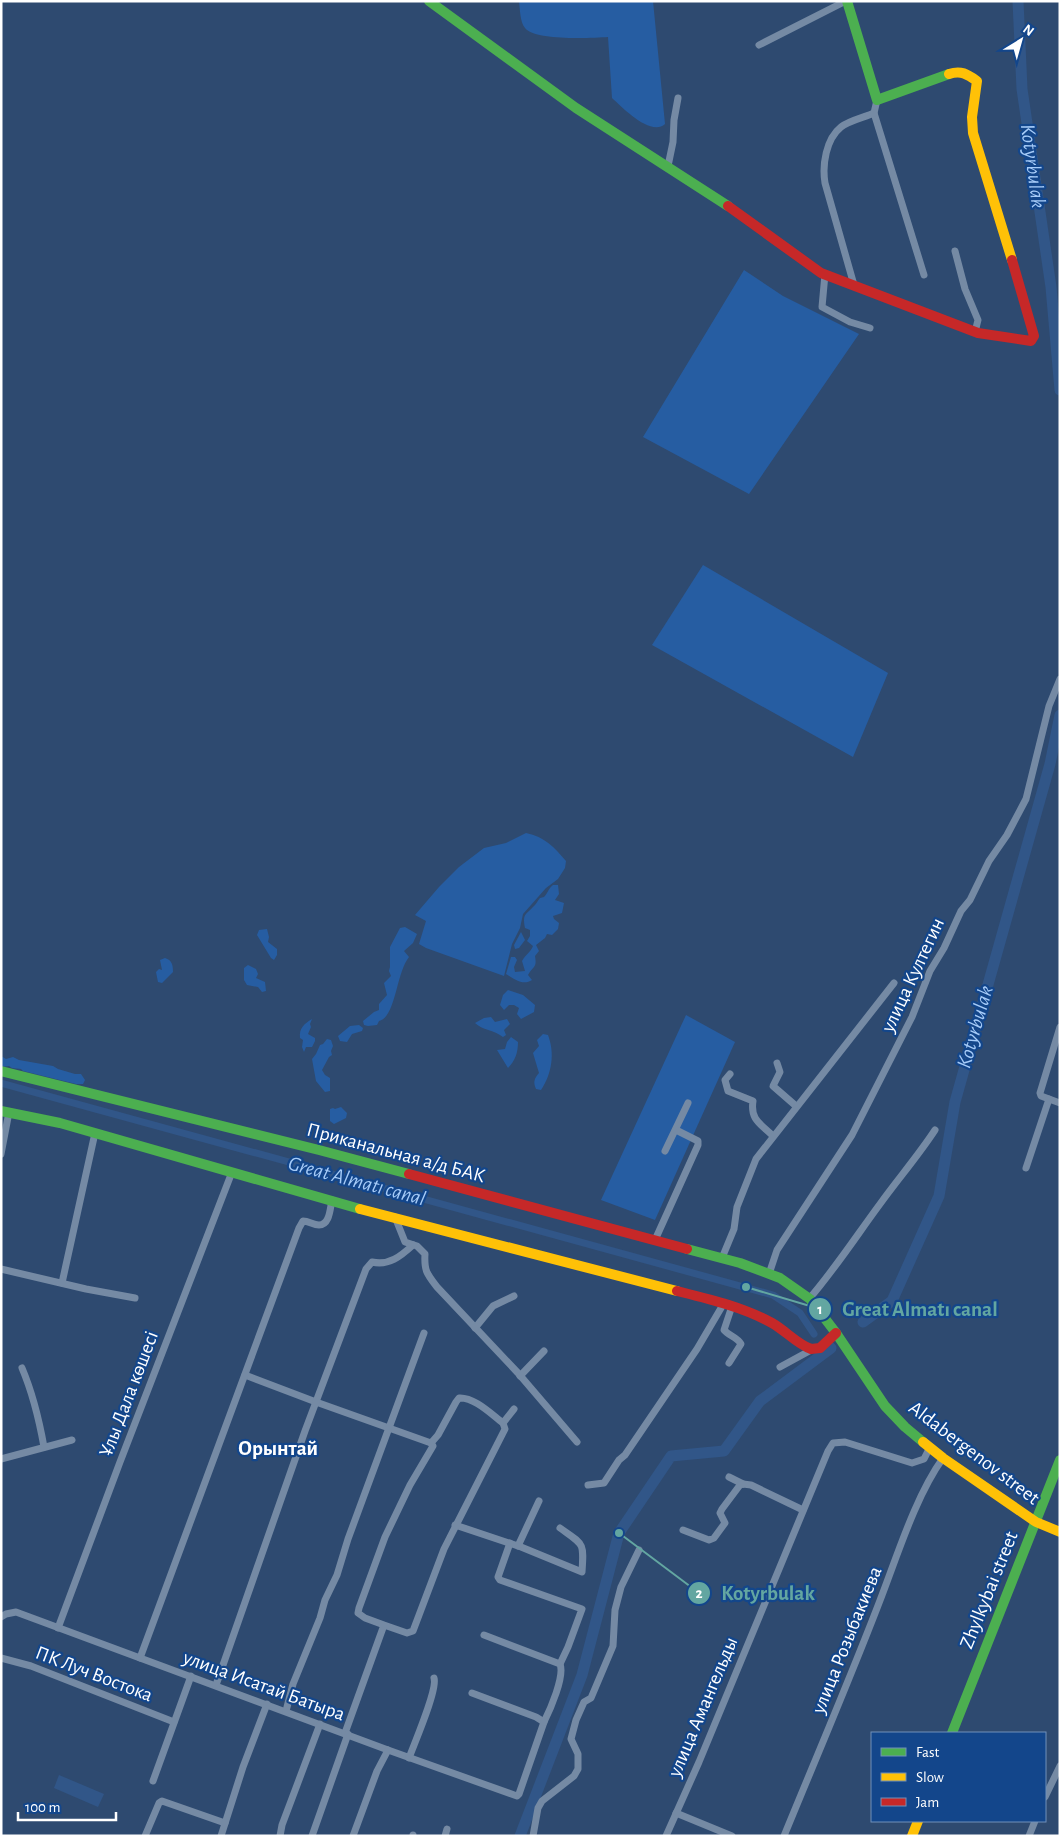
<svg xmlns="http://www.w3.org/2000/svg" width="1061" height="1837" font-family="'Alegreya Sans',sans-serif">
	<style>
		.green { fill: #265da2 }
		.water { fill: #315688 }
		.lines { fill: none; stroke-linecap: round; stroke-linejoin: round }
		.canal { stroke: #315688; stroke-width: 7 }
		.river { stroke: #315688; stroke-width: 11 }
		.street { stroke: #758aa4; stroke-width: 7 }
		.fast { stroke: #4caf50; stroke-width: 10 }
		.slow { stroke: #ffc107; stroke-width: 10 }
		.jam { stroke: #c62828; stroke-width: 10 }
		.labels { text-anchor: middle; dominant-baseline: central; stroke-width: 4.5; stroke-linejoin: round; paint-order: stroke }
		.street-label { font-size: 20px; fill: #fff; stroke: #13468b }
		.water-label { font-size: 21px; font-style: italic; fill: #a6cbf8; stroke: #13468b }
		.neighbourhood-label { font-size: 21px; font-weight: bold; fill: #fff; stroke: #13468b }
		.leader { fill: none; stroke: #63a6a1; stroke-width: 2 }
		.callout-dot { fill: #63a6a1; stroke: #13468b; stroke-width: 2 }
		.mark-label { font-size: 15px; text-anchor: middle; font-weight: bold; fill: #fff }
		.callout-label { font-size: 21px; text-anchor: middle; font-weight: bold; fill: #63a6a1; stroke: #13468b; stroke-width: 4.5; stroke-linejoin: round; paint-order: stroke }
	</style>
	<rect width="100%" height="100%" fill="#2e4a70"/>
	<g class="green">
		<path d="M519,1H653L665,124C651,137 623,108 612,98L608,37C591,38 535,41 525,28C520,22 520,9 519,1Z"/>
		<path d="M744,270L783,296L859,334L749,494L643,437Z"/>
		<path d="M703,565L888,673L853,757L652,645Z"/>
		<path d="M526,833C545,837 554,847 566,861L565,868L558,879L546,888L523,914L520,928L512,944L504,976L426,948L419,944L426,921L415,915L439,887L459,867L484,848L506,843Z"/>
		<path d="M553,885H558L559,894L555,900L564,903L562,913L553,916L554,919L559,923L558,929L552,935L547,934L545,938L536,945L539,951L535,956C537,968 534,965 528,975L532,980C523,986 514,979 506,974L511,957H515L517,960L514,967L515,972L525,971L522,961C525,955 531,952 533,946L527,941L530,936V930L525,928C522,913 526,915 535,905C537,903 538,900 540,898L544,897C548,893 548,889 553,885Z"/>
		<path d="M405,927L417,934L413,943L404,951L409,957C396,973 396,1017 379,1021L377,1025L368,1026L364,1025L363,1021L374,1012L379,1010V1004L387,995L384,983L391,976L389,971L390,967V947L400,928Z"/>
		<path d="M267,929L269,937L268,942L277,949V955L274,960L271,958L257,935L259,930Z"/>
		<path d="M521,932L525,940L519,948L515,949L514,945Z"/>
		<path d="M165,958C172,960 173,965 173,972L162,983L158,982L156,972L159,969L162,970L160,960Z"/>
		<path d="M248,965L256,969L258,974L256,978L265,982L266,991L262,992L258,987L247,985L244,980V968Z"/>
		<path d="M508,990L523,995L535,1005L534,1012L521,1019L517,1014L519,1008L514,1005H509L504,1010L500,1005L503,995Z"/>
		<path d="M686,1015L735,1042L655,1220L601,1200Z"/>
		<path d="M491,1017L495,1022L507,1019L510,1024L504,1030L506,1035L503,1037C494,1030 482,1030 475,1023L484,1018Z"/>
		<path d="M312,1019L310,1024L311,1027L308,1034L315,1038V1041L312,1047H306L304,1052L302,1047L303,1040L300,1038C299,1028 304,1024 312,1019Z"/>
		<path d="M359,1025L363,1028L362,1031L352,1034L347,1042L340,1041L338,1036L350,1026Z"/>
		<path d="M543,1034L548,1035C555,1053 552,1074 541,1090L536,1089C533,1082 534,1079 539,1073L533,1053L539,1046L537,1040Z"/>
		<path d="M511,1037L518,1042C518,1053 515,1061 508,1068L497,1050L505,1049L507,1042Z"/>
		<path d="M327,1039L331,1040L333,1046L331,1051L332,1055L329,1057L322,1070L325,1075L330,1078V1091L325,1092L316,1081L312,1059L316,1054L320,1045L323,1044Z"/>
		<path d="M1,1056L6,1059L13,1057L19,1060L53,1066L58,1069L75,1074H81L85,1080L83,1084H76L23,1071L21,1069L12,1068L9,1066L1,1067Z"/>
		<path d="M341,1107L347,1113L346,1118L334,1124L330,1121V1109L333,1108L335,1109Z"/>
	</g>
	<path class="water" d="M59,1775L104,1794L98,1807L54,1788Z"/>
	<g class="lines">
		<path class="canal" d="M1,1083L773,1295L800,1313L814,1334"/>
		<g class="river">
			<path d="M1018,1L1022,89L1051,287L1060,390"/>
			<path d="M863,1322L892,1301L939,1196L955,1102L1050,764L1060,715"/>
			<path d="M520,1836L582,1675L619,1533L671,1456L724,1451L760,1401L831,1348"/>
		</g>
		<g class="street">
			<path d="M759,45L842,3V1"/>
			<path d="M877,100L874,113L924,275"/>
			<path d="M668,166L673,142L674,120L678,98"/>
			<path d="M955,251L965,289L978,320L975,332"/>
			<path d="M825,274L822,307L850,322L870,328"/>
			<path d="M854,285L825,183C822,165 826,139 841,127C848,121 865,117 874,113"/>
			<path d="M1060,1027L1040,1093L1041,1096L1060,1103"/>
			<path d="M777,1063L780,1072L773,1086L796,1106"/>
			<path d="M730,1074L725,1080L728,1091L753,1101C750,1120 761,1124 773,1136"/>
			<path d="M665,1151L688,1103"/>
			<path d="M1,1154L9,1112"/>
			<path d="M1026,1168L1049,1099"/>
			<path d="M395,1217L405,1242L417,1246L425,1254C424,1271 427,1274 437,1287L518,1373L577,1442"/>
			<path d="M655,1240L698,1145V1141L676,1130"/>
			<path d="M722,1258L734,1229L737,1207L756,1159L894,983"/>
			<path d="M1,1269L86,1289L135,1298"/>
			<path d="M769,1274L777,1250L852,1135L912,1017L930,971L944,948L961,911L970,900L989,861L1007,835L1026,799L1049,706L1060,679"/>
			<path d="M62,1283L95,1133"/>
			<path d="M809,1299C835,1269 857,1235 880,1204C898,1179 918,1156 935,1130"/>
			<path d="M475,1328L493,1306L514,1296"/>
			<path d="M729,1363L741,1344C737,1337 729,1336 724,1330L732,1306"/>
			<path d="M780,1367L813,1349"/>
			<path d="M22,1368C33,1394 39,1419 44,1447"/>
			<path d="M245,1375L316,1402L431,1443"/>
			<path d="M520,1376L544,1351"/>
			<path d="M503,1423L514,1409"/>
			<path d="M1,1459L72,1440"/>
			<path d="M729,1477L743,1484"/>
			<path d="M588,1485L604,1483L619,1460L625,1455L697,1349L724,1303"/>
			<path d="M455,1525L521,1547L582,1572C584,1542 584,1545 560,1528"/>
			<path d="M683,1530L709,1540L714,1538L725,1523L720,1513L722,1509L740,1485L743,1484L751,1485L803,1510"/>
			<path d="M510,1543L498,1577L500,1580L582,1609L568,1647L560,1664"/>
			<path d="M518,1546L539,1501"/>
			<path d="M1,1617L6,1614L16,1612L388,1750L517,1796L519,1794L544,1722L536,1717L472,1693"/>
			<path d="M58,1628L120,1462L232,1172"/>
			<path d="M484,1635L560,1664C565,1676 550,1710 544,1722"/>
			<path d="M1,1658L31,1666L174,1722"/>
			<path d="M140,1658L299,1228L303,1221C309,1221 313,1225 319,1225C330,1225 330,1208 332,1200"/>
			<path d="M216,1685L305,1431L366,1269L372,1262C389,1266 401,1256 413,1245"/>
			<path d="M286,1711L293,1684L320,1618L325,1600L337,1575L348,1539L424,1333"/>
			<path d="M345,1733L384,1625L365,1618L358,1613L359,1608L385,1537L410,1485L433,1446L431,1443L438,1435L456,1402L459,1398C474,1397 491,1414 503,1423L505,1429L444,1549L413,1631L407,1633L384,1625"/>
			<path d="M409,1758C414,1744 438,1689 434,1678"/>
			<path d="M153,1781L191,1676"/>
			<path d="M1045,1797L1060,1766"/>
			<path d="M676,1813L732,1836"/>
			<path d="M145,1836L159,1803L162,1801L225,1823"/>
			<path d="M221,1836L243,1767L267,1704"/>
			<path d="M280,1836L282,1825L320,1724"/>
			<path d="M312,1836L348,1734"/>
			<path d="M353,1836L377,1771L388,1750"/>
			<path d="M413,1836V1835"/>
			<path d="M445,1836L447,1829"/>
			<path d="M533,1836L538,1808L542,1801L574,1776L578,1769V1754L571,1739L576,1720L584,1702L591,1698L613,1646L615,1610L621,1587L639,1550"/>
			<path d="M666,1836L699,1762L828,1451L833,1443L845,1442L912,1463L924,1459L930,1447"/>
			<path d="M784,1836C816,1758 849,1681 879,1603C897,1557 915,1497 943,1458"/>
			<path d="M1029,1836L1035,1821"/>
		</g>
		<g class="fast">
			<path d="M429,1L576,108L728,206"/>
			<path d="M847,1L877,100L949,74"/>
			<path d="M1,1071L319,1150L409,1174"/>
			<path d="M1,1111L60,1123L360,1209"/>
			<path d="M687,1249L740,1263L780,1278L810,1299L836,1333L885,1406L905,1427L923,1442"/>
			<path d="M952,1733L1060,1460"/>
		</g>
		<g class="slow">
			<path d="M949,74C961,70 967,74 977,81L972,117L973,133L1012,260"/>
			<path d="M360,1209L677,1291"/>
			<path d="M923,1442L943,1458L1036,1522L1060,1532"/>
			<path d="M912,1836L918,1821"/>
		</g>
		<g class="jam">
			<path d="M728,206L821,273L978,333L1031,341L1034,336L1012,260"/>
			<path d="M409,1174L687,1249"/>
			<path d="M677,1291C709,1299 743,1307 772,1323C786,1331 797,1344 811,1349L820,1348L836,1333"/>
		</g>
	</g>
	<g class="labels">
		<g class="street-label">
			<text transform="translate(913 975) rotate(-65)">улица Култегин</text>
			<text transform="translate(396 1153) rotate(15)">Приканальная а/д БАК</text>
			<text transform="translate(129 1394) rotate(-69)">Ұлы Дала көшесі</text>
			<text transform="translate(974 1453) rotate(37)">Aldabergenov street</text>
			<text transform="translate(989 1590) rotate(-68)">Zhylkybai street</text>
			<text transform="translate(847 1640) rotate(-68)">улица Розыбакиева</text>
			<text transform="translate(94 1674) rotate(21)">ПК Луч Востока</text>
			<text transform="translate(264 1686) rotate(20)">улица Исатай Батыра</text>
			<text transform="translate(703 1707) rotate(-67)">улица Амангельды</text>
		</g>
		<g class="water-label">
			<text transform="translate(1033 166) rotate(82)">Kotyrbulak</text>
			<text transform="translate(975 1027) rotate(-74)">Kotyrbulak</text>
			<text transform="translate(357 1181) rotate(15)">Great Almatı canal</text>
		</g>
		<g class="neighbourhood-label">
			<text x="278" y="1448">Орынтай</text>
		</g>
	</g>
	<path class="leader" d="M746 1287L820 1309M619 1533L699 1593"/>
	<g class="callout-dot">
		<circle cx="746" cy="1287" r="5"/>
		<circle cx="619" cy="1533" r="5"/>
		<circle cx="820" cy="1309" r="12"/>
		<circle cx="699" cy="1593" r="12"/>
	</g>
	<g class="mark-label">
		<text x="820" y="1314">1</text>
		<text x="699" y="1598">2</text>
	</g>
	<g class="callout-label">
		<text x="920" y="1316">Great Almatı canal</text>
		<text x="768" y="1600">Kotyrbulak</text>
	</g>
	<rect width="1061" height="1837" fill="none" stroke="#ffffff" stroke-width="5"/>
	<rect x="871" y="1732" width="175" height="90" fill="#13468b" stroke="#7190b9"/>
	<rect x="881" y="1748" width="25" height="8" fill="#4caf50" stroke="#7190b9"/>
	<text x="916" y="1757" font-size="15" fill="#ffffff">Fast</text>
	<rect x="881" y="1773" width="25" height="8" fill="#ffc107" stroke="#7190b9"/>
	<text x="916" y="1782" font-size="15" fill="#ffffff">Slow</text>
	<rect x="881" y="1798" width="25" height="8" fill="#c62828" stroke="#7190b9"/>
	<text x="916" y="1807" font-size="15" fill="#ffffff">Jam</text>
	<g transform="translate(1021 40) rotate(37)" stroke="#13468b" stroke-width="4" paint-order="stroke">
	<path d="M0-4L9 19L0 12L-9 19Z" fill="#ffffff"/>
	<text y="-8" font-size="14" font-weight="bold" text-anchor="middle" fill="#ffffff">N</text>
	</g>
	<path d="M18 1812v8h98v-8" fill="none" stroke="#ffffff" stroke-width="2.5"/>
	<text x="25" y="1812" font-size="15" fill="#ffffff" stroke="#13468b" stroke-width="4" paint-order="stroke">100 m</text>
</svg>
